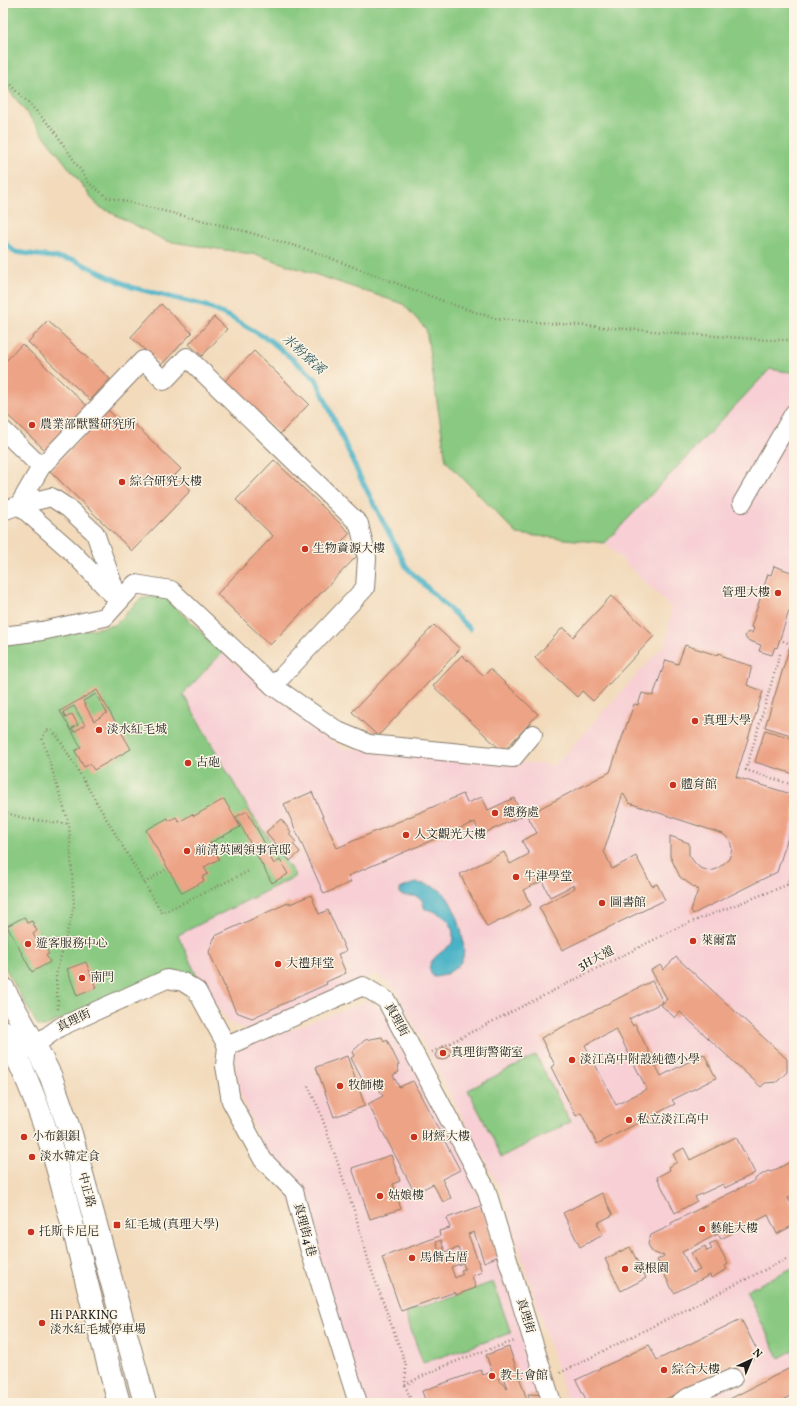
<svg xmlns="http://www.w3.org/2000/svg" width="797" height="1406" font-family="Vollkorn,'Noto Serif TC',serif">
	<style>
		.built { fill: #f7cfd4 }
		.green { fill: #89c981; stroke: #52724e }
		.water { fill: #48b2c6; stroke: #326771 }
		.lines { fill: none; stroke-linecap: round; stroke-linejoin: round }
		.stream { stroke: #48b2c6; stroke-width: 5 }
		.building { fill: #eda385; fill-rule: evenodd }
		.minor-casing { stroke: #877b6c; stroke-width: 20 }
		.major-casing { stroke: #877b6c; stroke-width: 24 }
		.path { stroke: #877b6c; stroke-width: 2.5; stroke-dasharray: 1 3; stroke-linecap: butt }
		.minor { stroke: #fff; stroke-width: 18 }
		.major { stroke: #fff; stroke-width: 22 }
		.poi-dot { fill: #c8321e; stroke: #fcf5e5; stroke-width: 1.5 }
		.labels { text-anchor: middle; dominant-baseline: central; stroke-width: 3; stroke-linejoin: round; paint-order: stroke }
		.poi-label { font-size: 12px; fill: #1c1c1c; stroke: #fcf5e5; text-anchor: start }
		.street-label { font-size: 12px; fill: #1c1c1c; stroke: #fcf5e5 }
		.water-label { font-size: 13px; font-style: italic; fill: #2e5860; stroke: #fcf5e5 }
	</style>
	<rect width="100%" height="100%" fill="#fcf5e5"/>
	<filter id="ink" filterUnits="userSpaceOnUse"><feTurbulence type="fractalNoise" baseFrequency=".025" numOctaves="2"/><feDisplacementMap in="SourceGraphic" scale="8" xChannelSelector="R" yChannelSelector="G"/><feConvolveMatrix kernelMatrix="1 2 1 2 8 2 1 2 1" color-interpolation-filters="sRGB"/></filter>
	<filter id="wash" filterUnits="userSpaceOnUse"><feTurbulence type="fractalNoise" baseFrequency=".012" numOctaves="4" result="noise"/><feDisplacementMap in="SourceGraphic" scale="16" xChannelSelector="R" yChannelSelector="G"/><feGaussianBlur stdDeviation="0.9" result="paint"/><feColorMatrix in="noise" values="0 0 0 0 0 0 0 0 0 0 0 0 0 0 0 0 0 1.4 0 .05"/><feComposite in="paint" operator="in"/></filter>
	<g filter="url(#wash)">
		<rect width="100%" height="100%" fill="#f2dabb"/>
		<g class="built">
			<path d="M770,369L794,373V1403H568L502,1193L394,987L375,974L248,1030L230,1023L200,983L178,935L296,876L252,815L183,694L222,653L341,748L555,765L667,642L671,607L605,543Z"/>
			<path d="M368,1001L385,1009L481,1190L551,1403H364L316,1254L265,1153L240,1093L233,1051Z"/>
		</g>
		<g class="green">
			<path d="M3,3H794V373L770,369L605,543L517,534L446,461L426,329L403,304L258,255L166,241L98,206L3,82Z"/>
			<path d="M163,595L222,653L183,694L252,815L296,876L178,935L200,983L171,975L42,1027L38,1026L3,964V645L115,625L140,599Z"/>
			<path d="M536,1055L570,1122L502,1157L468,1090Z"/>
			<path d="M794,1267V1350L779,1358L746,1291Z"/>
			<path d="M493,1282L511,1333L423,1363L405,1313Z"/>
		</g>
		<path class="water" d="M417,883C424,884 432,885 438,889C454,897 467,940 463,957C461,967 444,977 434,977C420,962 443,953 452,943C457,924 443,912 425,909C423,906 424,903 422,900C416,893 406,898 400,894V889L409,885Z"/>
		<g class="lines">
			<path class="stream" d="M3,241L15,252L74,260L131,287L206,306L232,318L271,341L316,379L360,477L407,568L470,629"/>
		</g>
		<g id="blocks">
			<g class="building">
				<path d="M161,304L192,333L161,365L131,337Z"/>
				<path d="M214,317L227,329L202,356L189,344Z"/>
				<path d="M48,321L110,379L90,400L28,342Z"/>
				<path d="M22,344L88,407L46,451L3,411V364Z"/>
				<path d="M254,351L309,404L280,434L225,381Z"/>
				<path d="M108,410L123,425L129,419L181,469L175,475L191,490L132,551L50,471Z"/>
				<path d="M274,460L350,533L342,541L357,556L270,645L217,594L273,536L236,500Z"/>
				<path d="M774,566L794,573V613L789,611L777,648L775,647L772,655L759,651L761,645L747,640L745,636L748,632L752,633L754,628L751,627L768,574L771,575Z"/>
				<path d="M611,596L654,636L593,701L582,691L577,697L535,658L563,627L573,637Z"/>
				<path d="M434,625L460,649L378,736L352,712Z"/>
				<path d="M685,645L716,655L720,653L725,658L752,666L747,685L763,691L736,777L794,795V818L777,872L693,914L691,910L698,890L680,877L670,856V836L689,843V855L694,862L700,868L710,871L717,869L729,859L732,849L730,840L723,834L629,803L623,793L604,851L612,869L636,856L652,886L657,884L665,900L562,950L539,907L575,888L574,885L550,897L542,881L523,890L531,905L487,927L460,874L504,852L510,864L529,854L522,841L537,833L527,815L610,772L634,704L638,705L642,693L653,696L666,660L678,664Z"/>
				<path d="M790,646L794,647V736L765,727Z"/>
				<path d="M462,655L484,676L490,669L538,714L503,752L433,686Z"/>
				<path d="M97,690L131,749L94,770L90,764L84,767L75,751L81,747L60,711ZM96,694L107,713L94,721L83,701ZM74,706L85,725L74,732L72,728L78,725L72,714L66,718L63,712Z"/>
				<path d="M765,730L794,739V774L755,762Z"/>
				<path d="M312,792L337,848L463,794L467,803L482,797L488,810L514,798L522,816L480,835L475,822L348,876L351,882L324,894L284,804Z"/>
				<path d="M224,799L240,827L210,843L219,859L204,867L208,874L202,877L204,881L182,893L146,830L168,818L169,821L176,817L179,822L192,814L194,816Z"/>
				<path d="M247,811L269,851L267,852L274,864L280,860L288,874L272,883L236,817Z"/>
				<path d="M281,819L291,832L289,834L296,842L293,844L300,852L290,861L266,832Z"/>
				<path d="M311,895L319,914L328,910L346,951L338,954L346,973L326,982L327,984L252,1018L236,1012L209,952L214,938L216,937L215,936L290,902V904Z"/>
				<path d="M24,917L27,923L32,921L37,931L33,934L39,945L43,943L49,954L46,955L50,962L32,972L7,926Z"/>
				<path d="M676,957L787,1059V1072L777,1082L765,1083L761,1087L680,1012L675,1018L661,1005L667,999L651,970L661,965L663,970Z"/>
				<path d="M86,962L96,988L77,996L67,969Z"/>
				<path d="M652,981L663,1002L629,1019L633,1026L635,1024L661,1076L704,1054L716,1078L672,1100L675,1104L597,1144L581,1113L576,1116L551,1067L555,1065L541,1038ZM616,1029L647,1089L616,1105L585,1045Z"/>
				<path d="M382,1037L384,1042L387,1040L399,1065L397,1066L399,1072L393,1075L399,1087L413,1081L460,1170L442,1179L451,1198L443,1202L433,1184L415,1193L368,1104L383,1096L376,1084L369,1087L366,1081L364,1083L351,1058L354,1056L352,1052L365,1040Z"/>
				<path d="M443,1047L449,1048L451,1052L448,1057L443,1060L437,1059L435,1055L438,1050Z"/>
				<path d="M347,1056L365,1106L334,1117L316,1067Z"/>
				<path d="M736,1137L755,1173L725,1188L723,1184L695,1197L697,1201L675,1213L657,1177L670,1170L669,1167L677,1162L673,1154L684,1148L690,1160Z"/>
				<path d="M391,1155L400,1181L393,1184L401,1209L370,1219L352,1168Z"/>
				<path d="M794,1160V1195L788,1198L794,1209V1225L777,1234L768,1215L721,1239L718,1234L682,1252L693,1273L700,1270L691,1253L705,1246L707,1251L712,1249L709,1244L716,1241L728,1264L725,1266L727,1269L711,1278L710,1275L674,1293L657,1260L664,1256L663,1254L660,1255L652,1252L648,1244L651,1235L672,1225L671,1223L754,1181L756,1178L768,1171L771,1172Z"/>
				<path d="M602,1193L613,1215L597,1223L603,1235L580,1247L563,1213Z"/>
				<path d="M481,1206L499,1256L484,1262L474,1232L468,1234L482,1272L472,1276L476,1288L456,1295L455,1292L401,1311L382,1257L440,1236L439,1231L450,1228L447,1218ZM441,1240L445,1252L458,1248L460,1253L442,1259L436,1242ZM463,1263L465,1269L461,1270L463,1274L455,1278L451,1267Z"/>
				<path d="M630,1247L646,1278L621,1291L605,1259Z"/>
				<path d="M741,1319L760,1356L675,1397L674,1395L657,1403H588L576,1380L649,1345L657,1360Z"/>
				<path d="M509,1347L528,1403H426L422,1391L481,1370L483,1375L492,1372L486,1355ZM503,1377L507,1389L498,1379Z"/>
				<path d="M794,1366V1394L777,1403H722Z"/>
				<path d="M528,1394L546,1395L549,1403H531Z"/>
			</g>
		</g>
	</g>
	<g filter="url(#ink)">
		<use href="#blocks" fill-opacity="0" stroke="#877b6c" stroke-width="1"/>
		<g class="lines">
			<defs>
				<g id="minor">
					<path d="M3,430L41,467L143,360L164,381L187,357L359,524L367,558L365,588L273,686L171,590L135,584L105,617L42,631L3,636"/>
					<path d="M742,503L794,413"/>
					<path d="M19,505L51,497L68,508L95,533L119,601"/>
					<path d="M19,505L41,467"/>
					<path d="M3,511L19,505L71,551L114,596"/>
					<path d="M273,686L338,731L369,744L513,758L533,734"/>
					<path d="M227,1046L225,1066L231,1101L263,1160L294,1191L310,1251L358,1403"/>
					<path d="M23,1051L35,1045L60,1027L167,979L183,982L197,991L227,1046L363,986L386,1000L486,1189L552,1403"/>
					<path d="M679,1403L689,1397L733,1378"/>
				</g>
				<g id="major">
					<path d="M3,988L35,1045L51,1077L71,1134L145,1403"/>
					<path d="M3,1031C42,1100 60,1175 79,1251C91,1302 105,1352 119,1403"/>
				</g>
			</defs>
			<use href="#minor" class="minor-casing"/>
			<use href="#major" class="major-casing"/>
			<g class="path">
				<path d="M3,76L53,129L89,183L107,197L237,229L309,250L451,304L496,319L768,340H794"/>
				<path d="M783,641L794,645"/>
				<path d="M780,654L746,770L793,785"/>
				<path d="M3,812L27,819L69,824"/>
				<path d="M144,883L165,870"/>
				<path d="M787,885L794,864"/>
				<path d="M58,1009L56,975L74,906L69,824L42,738L46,730L52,731L58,737L162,913L249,871"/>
				<path d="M432,1052L681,926L787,885L794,886"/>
				<path d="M308,1086L319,1109L354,1210L370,1266L406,1365L405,1385L412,1403"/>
				<path d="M560,1373L794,1255"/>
				<path d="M405,1385C440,1366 477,1353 515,1341"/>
				<path d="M3,1386L7,1403"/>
			</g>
			<use href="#minor" class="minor"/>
			<use href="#major" class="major"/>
		</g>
	</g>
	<g class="poi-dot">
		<circle cx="32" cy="425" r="4"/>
		<circle cx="122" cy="482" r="4"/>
		<circle cx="305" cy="549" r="4"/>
		<circle cx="778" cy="593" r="4"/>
		<circle cx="695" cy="721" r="4"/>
		<circle cx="99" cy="730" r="4"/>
		<circle cx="188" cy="763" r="4"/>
		<circle cx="673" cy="785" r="4"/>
		<circle cx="495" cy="813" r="4"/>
		<circle cx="406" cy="835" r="4"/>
		<circle cx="187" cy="851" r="4"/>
		<circle cx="516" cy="877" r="4"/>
		<circle cx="602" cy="903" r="4"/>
		<circle cx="693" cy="941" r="4"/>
		<circle cx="28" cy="944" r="4"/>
		<circle cx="278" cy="964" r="4"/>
		<circle cx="82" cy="978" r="4"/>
		<circle cx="443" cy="1053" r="4"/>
		<circle cx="572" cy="1060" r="4"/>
		<circle cx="340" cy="1086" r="4"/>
		<circle cx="629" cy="1120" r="4"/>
		<circle cx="24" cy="1137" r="4"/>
		<circle cx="414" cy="1137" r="4"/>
		<circle cx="32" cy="1157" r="4"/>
		<circle cx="380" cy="1196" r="4"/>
		<rect x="113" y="1221" width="8" height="8" rx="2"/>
		<circle cx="702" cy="1229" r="4"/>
		<circle cx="31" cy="1232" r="4"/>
		<circle cx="412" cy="1258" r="4"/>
		<circle cx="625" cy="1269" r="4"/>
		<circle cx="42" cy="1323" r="4"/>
		<circle cx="664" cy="1370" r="4"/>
		<circle cx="492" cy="1376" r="4"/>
	</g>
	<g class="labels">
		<g class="poi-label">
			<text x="40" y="425">農業部獸醫研究所</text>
			<text x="130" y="482">綜合研究大樓</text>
			<text x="313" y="549">生物資源大樓</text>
			<text x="770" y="593" text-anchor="end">管理大樓</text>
			<text x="703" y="721">真理大學</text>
			<text x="107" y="730">淡水紅毛城</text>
			<text x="196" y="763">古砲</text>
			<text x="681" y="785">體育館</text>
			<text x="503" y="813">總務處</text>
			<text x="414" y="835">人文觀光大樓</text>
			<text x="195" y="851">前清英國領事官邸</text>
			<text x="524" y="877">牛津學堂</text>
			<text x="610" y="903">圖書館</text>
			<text x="701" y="941">萊爾富</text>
			<text x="36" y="944">遊客服務中心</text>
			<text x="286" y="964">大禮拜堂</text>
			<text x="90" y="978">南門</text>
			<text x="451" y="1053">真理街警衛室</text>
			<text x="580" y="1060">淡江高中附設純德小學</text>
			<text x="348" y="1086">牧師樓</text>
			<text x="637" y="1120">私立淡江高中</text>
			<text x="32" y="1137">小布鋇鋇</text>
			<text x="422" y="1137">財經大樓</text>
			<text x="40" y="1157">淡水韓定食</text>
			<text x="388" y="1196">姑娘樓</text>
			<text x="125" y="1225">紅毛城 (真理大學)</text>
			<text x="710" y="1229">藝能大樓</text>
			<text x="39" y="1232">托斯卡尼尼</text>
			<text x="420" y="1258">馬偕古厝</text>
			<text x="633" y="1269">尋根園</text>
			<text x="50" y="1316">Hi PARKING<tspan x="50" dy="14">淡水紅毛城停車場</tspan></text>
			<text x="672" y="1370">綜合大樓</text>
			<text x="500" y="1376">教士會館</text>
		</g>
		<g class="street-label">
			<text transform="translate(596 959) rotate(-27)">3H大道</text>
			<text transform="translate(396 1020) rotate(61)">真理街</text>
			<text transform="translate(74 1021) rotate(-26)">真理街</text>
			<text transform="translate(86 1190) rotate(75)">中正路</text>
			<text transform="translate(304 1230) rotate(75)">真理街4巷</text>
			<text transform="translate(525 1316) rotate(73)">真理街</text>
		</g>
		<g class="water-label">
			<text transform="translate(303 355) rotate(42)">米粉寮溪</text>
		</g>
	</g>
	<rect width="797" height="1406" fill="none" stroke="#fcf5e5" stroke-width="16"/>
	<g transform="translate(751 1360) rotate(44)" stroke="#fcf5e5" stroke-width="3" paint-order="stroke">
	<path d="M0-3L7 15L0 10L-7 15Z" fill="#1c1c1c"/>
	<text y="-6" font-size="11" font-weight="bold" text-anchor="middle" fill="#1c1c1c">N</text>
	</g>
</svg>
